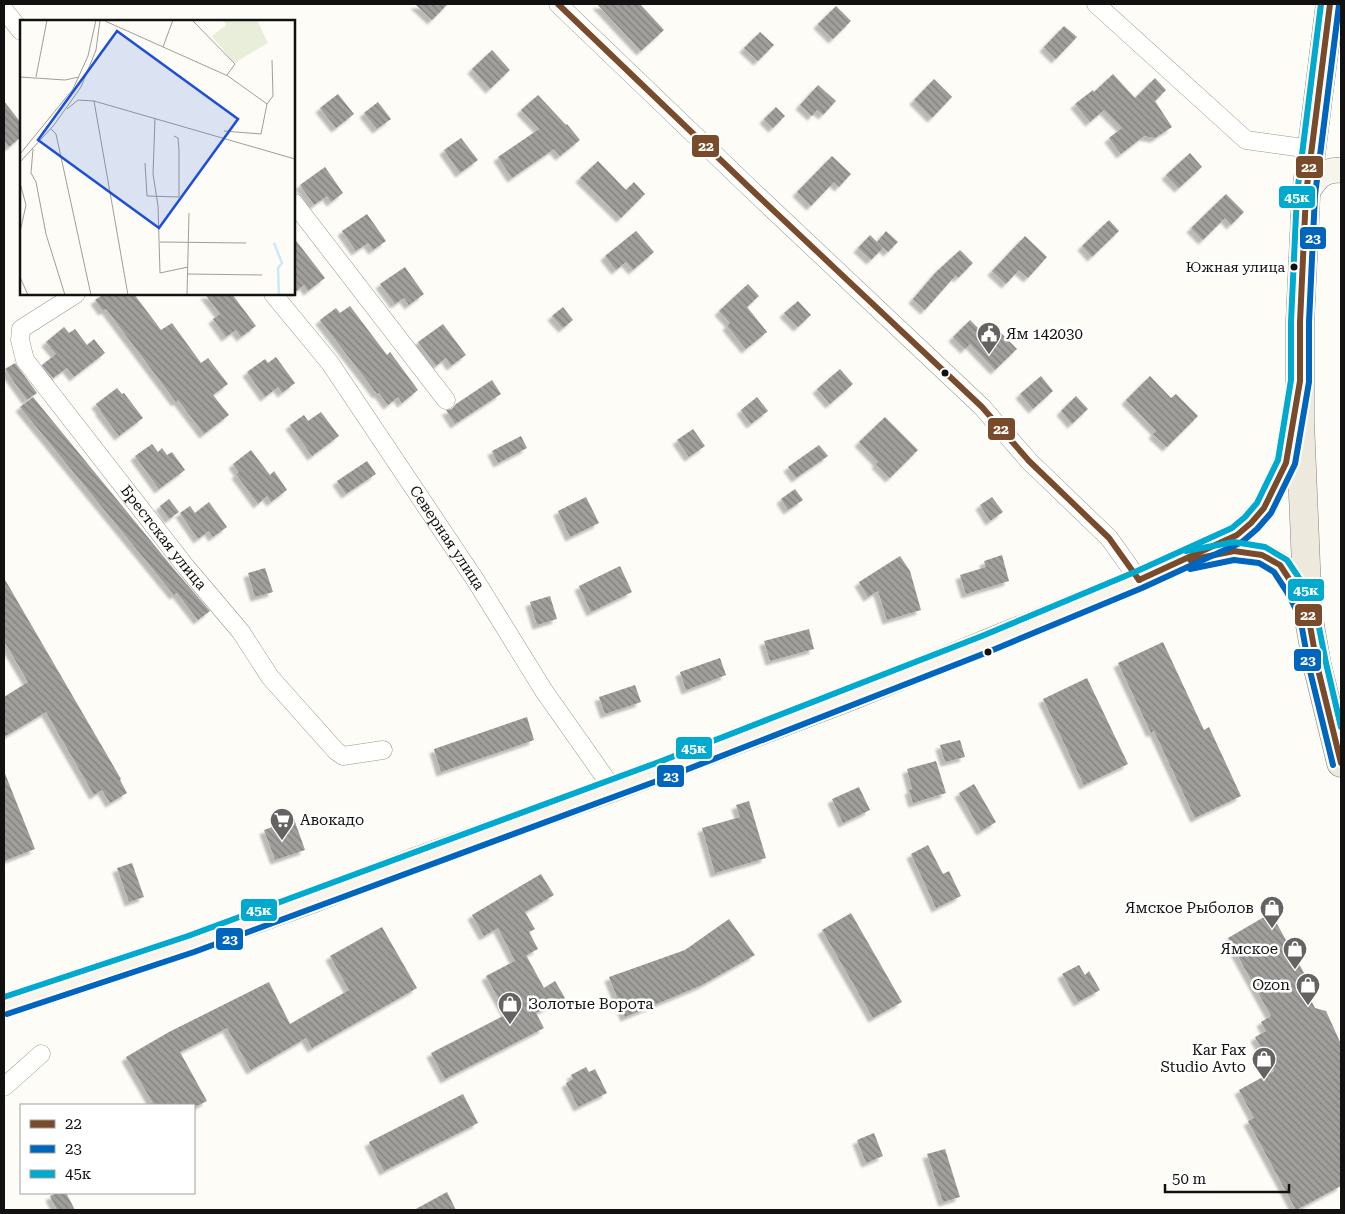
<svg xmlns="http://www.w3.org/2000/svg" width="1345" height="1214" font-family="'Roboto Serif',serif">
	<style>
		.building { fill: url(#building-back-hatch); filter: url(#shadow) }
		.lines { fill: none; stroke-linecap: round; stroke-linejoin: round }
		.street-casing { stroke: #979795; stroke-width: 19 }
		.secondary-casing { stroke: #8e8d8b; stroke-width: 26 }
		.primary-casing { stroke: #858482; stroke-width: 29 }
		.street { stroke: #fffffe; stroke-width: 18 }
		.secondary { stroke: #f6f4eb; stroke-width: 25 }
		.primary { stroke: #ede9dc; stroke-width: 28 }
		.bus-1-casing { stroke: #fff; stroke-width: 10 }
		.bus-2-casing { stroke: #fff; stroke-width: 10 }
		.bus-3-casing { stroke: #fff; stroke-width: 10 }
		.bus-1 { stroke: #7a4b2a; stroke-width: 6 }
		.bus-2 { stroke: #0065bd; stroke-width: 6 }
		.bus-3 { stroke: #00a9ce; stroke-width: 6 }
		.bus-dot { fill: #111; stroke: #fff; stroke-width: 2 }
		.labels { text-anchor: middle; dominant-baseline: central; stroke-width: 5; stroke-linejoin: round; paint-order: stroke }
		.bus-label { font-size: 14px; fill: #111; stroke: #fff; text-anchor: end }
		.poi-label { font-size: 15px; fill: #111; stroke: #fff; text-anchor: end }
		.street-label { font-size: 15px; fill: #111; stroke: #fff }
		.inset-river { fill: none; stroke: #cde8f7; stroke-width: 2.5 }
		.inset-road { fill: none; stroke: #9f9e9b; stroke-width: 1 }
		.view { fill: #1d4ed8; fill-opacity: 0.15; stroke: #1d4ed8; stroke-width: 2.5 }
		.inset-edge { fill: none; stroke: #111; stroke-width: 2.5 }
		.line-badge { stroke: #fff; stroke-width: 2 }
		.badge-label { font-size: 14px; text-anchor: middle; font-weight: bold; fill: #fff }
	</style>
	<defs>
		<pattern id="building-back-hatch" width="6" height="6" patternUnits="userSpaceOnUse" patternTransform="scale(1.25)"><rect width="6" height="6" fill="#a19f9c"/><path d="M-1 5l2 2M0 0l6 6M5-1l2 2" fill="none" stroke="#82807e"/></pattern>
		<filter id="shadow"><feDropShadow dx="-4.5" dy="4.5" stdDeviation="1" flood-color="#0004"/></filter>
	</defs>
	<rect width="100%" height="100%" fill="#fdfcf7"/>
	<g class="building">
		<path d="M415,4H448L432,20Z"/>
		<path d="M597,4H640L664,30L641,51Z"/>
		<path d="M836,6L851,21L833,39L818,24Z"/>
		<path d="M1064,26L1077,37L1056,59L1044,47Z"/>
		<path d="M760,32L774,45L758,61L744,48Z"/>
		<path d="M492,50L510,70L490,89L472,69Z"/>
		<path d="M1113,74L1135,98L1155,78L1166,90L1155,101L1172,127L1155,138L1144,136L1121,154L1109,138L1122,128L1104,110L1090,122L1075,104L1093,90L1094,92Z"/>
		<path d="M934,79L952,97L932,118L914,100Z"/>
		<path d="M818,85L836,101L823,115L817,110L812,116L800,105Z"/>
		<path d="M338,94L354,114L336,128L320,108Z"/>
		<path d="M538,95L566,125L567,124L580,140L560,156L554,149L512,178L498,157L539,129L521,110Z"/>
		<path d="M4,101L21,123V137L9,147L4,140Z"/>
		<path d="M378,102L391,119L377,129L364,113Z"/>
		<path d="M776,107L785,116L773,128L764,119Z"/>
		<path d="M461,138L478,160L460,173L444,150Z"/>
		<path d="M1190,153L1202,167L1179,188L1166,175Z"/>
		<path d="M832,156L851,174L839,187L834,182L811,206L797,192Z"/>
		<path d="M598,161L626,190L634,182L645,194L621,218L580,178Z"/>
		<path d="M325,167L343,193L331,202L327,196L314,205L300,185Z"/>
		<path d="M1226,194L1244,212L1231,225L1225,218L1203,240L1191,228Z"/>
		<path d="M367,214L386,241L373,250L368,243L356,251L342,231Z"/>
		<path d="M1109,220L1119,231L1092,257L1082,246Z"/>
		<path d="M636,231L654,252L633,270L626,262L616,270L605,256Z"/>
		<path d="M886,231L898,242L888,252L877,242Z"/>
		<path d="M870,235L883,248L871,260L858,248Z"/>
		<path d="M1025,236L1047,257L1028,278L1019,270L1006,284L992,271Z"/>
		<path d="M294,238L325,278L308,291L304,285L294,293Z"/>
		<path d="M960,250L973,263L958,278L956,275L925,310L913,299L936,272Z"/>
		<path d="M405,267L424,294L409,305L404,298L395,304L380,284Z"/>
		<path d="M748,284L759,296L747,307L767,332L746,349L727,326L730,323L719,311Z"/>
		<path d="M104,294H134L161,330L172,323L201,363L208,358L228,384L213,395L229,415L204,434L178,400L176,402L106,309L103,311L95,300Z"/>
		<path d="M205,294H232L256,326L241,337L236,330L226,337L213,319L220,314Z"/>
		<path d="M798,301L811,315L798,327L784,313Z"/>
		<path d="M350,306L387,355L390,352L418,390L402,403L398,397L388,405L379,393L377,394L320,320L336,308L340,313Z"/>
		<path d="M563,307L573,320L563,328L552,316Z"/>
		<path d="M970,320L986,336L995,327L1017,349L995,370L970,344L965,349L953,337Z"/>
		<path d="M443,324L466,355L451,366L446,358L436,366L418,342Z"/>
		<path d="M64,327L69,333L75,329L87,345L94,339L105,353L74,377L67,368L53,378L42,365L56,354L46,342Z"/>
		<path d="M276,357L295,383L282,393L278,387L265,397L247,372L265,359L268,363Z"/>
		<path d="M15,363L37,393L27,400L5,369Z"/>
		<path d="M840,369L853,384L830,404L817,389Z"/>
		<path d="M1041,376L1053,391L1033,409L1020,394Z"/>
		<path d="M1150,376L1171,398L1176,394L1198,416L1167,447L1153,434L1156,431L1126,400Z"/>
		<path d="M492,380L501,394L455,424L446,410L452,409L456,404Z"/>
		<path d="M117,388L122,394L124,393L143,418L119,436L100,411L101,410L96,404Z"/>
		<path d="M1076,396L1088,409L1072,424L1061,411Z"/>
		<path d="M33,397L178,574L210,611L198,620L177,593L174,595L20,407Z"/>
		<path d="M757,397L768,411L751,424L741,410Z"/>
		<path d="M321,412L339,436L312,456L290,425L304,415L308,421Z"/>
		<path d="M885,417L918,450L890,478L876,464L878,462L859,442Z"/>
		<path d="M693,429L705,446L689,457L677,440Z"/>
		<path d="M521,436L527,448L498,463L492,451Z"/>
		<path d="M152,444L158,452L162,448L167,455L172,452L185,470L159,489L135,456Z"/>
		<path d="M819,445L828,456L796,478L788,467Z"/>
		<path d="M251,450L270,475L274,471L287,490L271,502L267,496L258,504L236,474L239,472L233,464Z"/>
		<path d="M367,461L376,474L346,494L337,481Z"/>
		<path d="M795,489L803,500L788,510L781,499Z"/>
		<path d="M586,497L599,523L570,537L558,511Z"/>
		<path d="M992,497L1003,512L990,521L980,505Z"/>
		<path d="M169,499L179,512L169,519L160,506Z"/>
		<path d="M209,502L227,527L213,537L209,531L198,539L180,513L190,506L195,513Z"/>
		<path d="M1002,555L1009,581L966,594L960,575L986,567L984,561Z"/>
		<path d="M900,556L910,571L921,610L887,620L878,591L868,597L859,582Z"/>
		<path d="M620,566L632,592L591,612L579,586Z"/>
		<path d="M265,568L273,592L255,597L248,573Z"/>
		<path d="M4,578L121,779L120,780L127,793L110,803L102,790L94,795L46,712L4,737V697L28,682L4,641Z"/>
		<path d="M550,596L557,619L537,625L530,602Z"/>
		<path d="M809,629L814,649L770,661L764,641Z"/>
		<path d="M1163,642L1204,730L1209,727L1241,796L1195,818L1154,731L1151,733L1118,663Z"/>
		<path d="M720,658L726,675L686,690L680,672Z"/>
		<path d="M1087,678L1128,764L1084,785L1043,699Z"/>
		<path d="M635,685L641,702L605,714L599,697Z"/>
		<path d="M527,717L534,740L441,772L434,749Z"/>
		<path d="M960,740L965,757L945,762L940,745Z"/>
		<path d="M936,761L946,793L913,803L909,790L912,789L907,769Z"/>
		<path d="M4,771L35,849L4,861Z"/>
		<path d="M974,784L996,822L981,831L959,793Z"/>
		<path d="M859,787L870,810L843,823L832,799Z"/>
		<path d="M749,801L766,858L715,873L702,828L740,817L736,805Z"/>
		<path d="M294,819L305,850L275,860L264,830Z"/>
		<path d="M928,845L943,874L949,871L961,896L936,908L911,854Z"/>
		<path d="M132,863L144,897L129,902L117,868Z"/>
		<path d="M541,874L554,895L525,912L535,929L529,932L538,949L515,961L498,928L484,936L472,915Z"/>
		<path d="M851,913L902,1002L873,1018L822,930Z"/>
		<path d="M1271,913L1309,982L1303,985L1315,1008L1326,1011L1341,1044V1186L1296,1210L1248,1121L1254,1118L1239,1090L1274,1071L1255,1037L1266,1031L1261,1022L1271,1016L1228,938Z"/>
		<path d="M729,919L755,955L702,985L625,1017L609,977L685,950Z"/>
		<path d="M382,927L417,988L312,1048L306,1038L251,1070L227,1028L180,1052L207,1101L199,1105H154L126,1057L169,1032L269,982L290,1024L349,990L330,956Z"/>
		<path d="M526,955L544,988L555,981L565,998L536,1013L544,1028L445,1079L431,1053L507,1014L486,976Z"/>
		<path d="M1079,965L1085,975L1089,971L1100,990L1078,1002L1062,974Z"/>
		<path d="M586,1067L589,1072L595,1069L607,1093L578,1107L566,1083L573,1079L571,1075Z"/>
		<path d="M463,1094L478,1123L384,1171L369,1142Z"/>
		<path d="M874,1133L883,1156L866,1163L857,1140Z"/>
		<path d="M945,1149L960,1197L943,1202L927,1154Z"/>
		<path d="M447,1192L456,1210H414Z"/>
		<path d="M57,1193H66L75,1210H57L50,1196Z"/>
	</g>
	<g class="lines">
		<defs>
			<g id="street">
				<path d="M558,4L755,193L982,407L1029,461L1109,538L1139,580"/>
				<path d="M1096,4L1246,140L1311,149"/>
				<path d="M4,10L21,31"/>
				<path d="M294,203L446,400"/>
				<path id="s1" d="M76,294L21,329L20,340L25,360L186,567L241,632L270,677L336,751L343,756L383,750"/>
				<path id="s2" d="M273,294L330,363L476,581L544,691L613,789"/>
				<path d="M4,1087L41,1054"/>
			</g>
			<g id="secondary">
				<path d="M1306,194C1316,178 1321,170 1341,170"/>
				<path d="M1209,555L1234,551L1262,555L1280,565L1295,588L1308,614"/>
				<path d="M4,1006L191,944L316,899L413,861L613,789L850,698L1139,580L1237,535L1251,523L1264,508L1286,463L1293,423"/>
			</g>
			<path id="primary" d="M1330,4L1306,194L1300,322V421L1308,614L1317,665L1341,763"/>
		</defs>
		<use href="#street" class="street-casing"/>
		<use href="#secondary" class="secondary-casing"/>
		<use href="#primary" class="primary-casing"/>
		<use href="#street" class="street"/>
		<use href="#secondary" class="secondary"/>
		<use href="#primary" class="primary"/>
		<defs>
			<g id="bus-1">
				<path d="M558,4L755,193L982,407L1029,461L1109,538L1139,580"/>
				<path d="M1190,560L1234,551L1262,555L1280,565L1295,588L1308,614L1317,665L1341,763"/>
				<path d="M1139,580L1237,535L1251,523L1264,508L1286,463L1300,381V322L1306,194L1330,4"/>
			</g>
			<g id="bus-2">
				<path d="M1190,569L1234,560L1259,563L1274,572L1287,592L1300,617L1309,667L1333,765"/>
				<path d="M7,1014L194,952L665,778L988,652L1142,588L1242,542L1257,529L1271,513L1295,464L1309,382V322L1315,195L1339,5"/>
			</g>
			<g id="bus-3">
				<path d="M1186,551L1234,542L1265,547L1287,560L1303,584L1316,612L1326,663L1341,727"/>
				<path d="M4,997L188,936L659,762L982,636L1135,572L1232,528L1245,517L1257,503L1278,460L1291,380V322L1297,194L1321,4"/>
			</g>
		</defs>
		<use href="#bus-1" class="bus-1-casing"/>
		<use href="#bus-2" class="bus-2-casing"/>
		<use href="#bus-3" class="bus-3-casing"/>
		<use href="#bus-1" class="bus-1"/>
		<use href="#bus-2" class="bus-2"/>
		<use href="#bus-3" class="bus-3"/>
	</g>
	<defs>
		<symbol id="civic-pin" viewBox="-11 -11 22 30"><path d="M0 17L-7.5 6A9.5 9.5 0 1 1 7.5 6Z" fill="#646362" stroke="#fff"/><path d="M-.6-6.5H3V-4.5H.6V-3L4-1V1h2V6H-6V1h2V-1L-.6-3ZM-1.2 2.5V6h2.4V2.5Z" fill="#fff"/></symbol>
		<symbol id="supermarket-pin" viewBox="-11 -11 22 30"><path d="M0 17L-7.5 6A9.5 9.5 0 1 1 7.5 6Z" fill="#646362" stroke="#fff"/><path d="M-6-5.5h2.5l.6 2H6L4.5 2H-2.5L-4.4-4H-6ZM-1.5 3.2a1.3 1.3 0 1 0 .1 0ZM3 3.2a1.3 1.3 0 1 0 .1 0Z" fill="#fff"/></symbol>
		<symbol id="shop-pin" viewBox="-11 -11 22 30"><path d="M0 17L-7.5 6A9.5 9.5 0 1 1 7.5 6Z" fill="#646362" stroke="#fff"/><path d="M-5-2.5h2.3a2.7 3.5 0 0 1 5.4 0H5L5.5 6h-11ZM-1.5-2.5h3a1.5 2.3 0 0 0-3 0Z" fill="#fff"/></symbol>
	</defs>
	<g fill-rule="evenodd">
		<use href="#civic-pin" x="975" y="320" width="28" height="38"/>
		<use href="#supermarket-pin" x="268" y="806" width="28" height="38"/>
		<use href="#shop-pin" x="1258" y="894" width="28" height="38"/>
		<use href="#shop-pin" x="1281" y="935" width="28" height="38"/>
		<use href="#shop-pin" x="1294" y="971" width="28" height="38"/>
		<use href="#shop-pin" x="496" y="990" width="28" height="38"/>
		<use href="#shop-pin" x="1250" y="1045" width="28" height="38"/>
	</g>
	<g class="bus-dot">
		<circle cx="1294" cy="267" r="4.5"/>
		<circle cx="945" cy="373" r="4.5"/>
		<circle cx="988" cy="652" r="4.5"/>
	</g>
	<g class="labels">
		<g class="bus-label">
			<text x="1285" y="267">Южная улица</text>
		</g>
		<g class="poi-label">
			<text x="1006" y="334" text-anchor="start">Ям 142030</text>
			<text x="300" y="820" text-anchor="start">Авокадо</text>
			<text x="1254" y="908">Ямское Рыболов</text>
			<text x="1278" y="949">Ямское</text>
			<text x="1290" y="985">Ozon</text>
			<text x="528" y="1004" text-anchor="start">Золотые Ворота</text>
			<text x="1246" y="1050">Kar Fax<tspan x="1246" dy="17">Studio Avto</tspan></text>
		</g>
		<g class="street-label">
			<text stroke="none"><textPath href="#s1" startOffset="322">Брестская улица</textPath></text>
			<text stroke="none"><textPath href="#s2" startOffset="300">Северная улица</textPath></text>
		</g>
	</g>
	<g transform="translate(20 20)">
		<rect width="275" height="275" fill="#fdfcf7"/>
		<path d="M203,0H237L248,23L214,43L192,16L206,5Z" fill="#e9eedb"/>
		<path class="inset-river" d="M254,223L262,243L258,248L259,275"/>
		<path class="inset-road" d="M172,0L215,44L207,55M85,1L208,56L247,84M143,27L153,0M0,57L45,60L59,57M16,57L27,0M74,81L108,275M47,89L58,80L74,81L275,139M135,98L133,154L138,186L140,253L168,247M31,109L36,114L71,275M204,111L241,114L247,84L253,76L252,40M13,129L11,153L16,162L26,214L45,275M0,134L53,69L68,36L76,0M0,142L34,105L61,67L76,30L80,0M125,143L127,176L159,177V130L158,118L154,116M0,163L6,185L0,212M140,222L226,223M167,254L242,255M0,257L8,275M167,275L169,193M180,275H198"/>
		<path class="view" d="M97,11L218,99L139,208L18,120Z"/>
		<rect width="275" height="275" class="inset-edge"/>
	</g>
	<g class="line-badge">
		<rect x="691" y="134" width="29" height="24" rx="5" fill="#7a4b2a"/>
		<rect x="1295" y="155" width="29" height="24" rx="5" fill="#7a4b2a"/>
		<rect x="1278" y="185" width="38" height="24" rx="5" fill="#00a9ce"/>
		<rect x="1299" y="226" width="28" height="24" rx="5" fill="#0065bd"/>
		<rect x="987" y="417" width="29" height="24" rx="5" fill="#7a4b2a"/>
		<rect x="1287" y="578" width="38" height="24" rx="5" fill="#00a9ce"/>
		<rect x="1294" y="603" width="29" height="24" rx="5" fill="#7a4b2a"/>
		<rect x="1293" y="648" width="29" height="24" rx="5" fill="#0065bd"/>
		<rect x="675" y="736" width="38" height="24" rx="5" fill="#00a9ce"/>
		<rect x="656" y="764" width="29" height="24" rx="5" fill="#0065bd"/>
		<rect x="240" y="898" width="38" height="24" rx="5" fill="#00a9ce"/>
		<rect x="215" y="927" width="29" height="24" rx="5" fill="#0065bd"/>
	</g>
	<g class="badge-label">
		<text x="706" y="151">22</text>
		<text x="1309" y="172">22</text>
		<text x="1297" y="202">45к</text>
		<text x="1313" y="243">23</text>
		<text x="1001" y="434">22</text>
		<text x="1306" y="595">45к</text>
		<text x="1308" y="620">22</text>
		<text x="1308" y="665">23</text>
		<text x="694" y="753">45к</text>
		<text x="671" y="781">23</text>
		<text x="259" y="915">45к</text>
		<text x="230" y="944">23</text>
	</g>
	<rect width="1345" height="1214" fill="none" stroke="#111111" stroke-width="10"/>
	<rect x="20" y="1104" width="175" height="90" fill="#ffffff" stroke="#a0a0a0"/>
	<rect x="30" y="1120" width="25" height="8" fill="#7a4b2a" stroke="#a0a0a0"/>
	<text x="65" y="1129" font-size="15" fill="#111111">22</text>
	<rect x="30" y="1145" width="25" height="8" fill="#0065bd" stroke="#a0a0a0"/>
	<text x="65" y="1154" font-size="15" fill="#111111">23</text>
	<rect x="30" y="1170" width="25" height="8" fill="#00a9ce" stroke="#a0a0a0"/>
	<text x="65" y="1179" font-size="15" fill="#111111">45к</text>
	<path d="M1165 1184v8h124v-8" fill="none" stroke="#111111" stroke-width="2.5"/>
	<text x="1172" y="1184" font-size="15" fill="#111111" stroke="#ffffff" stroke-width="4" paint-order="stroke">50 m</text>
</svg>
